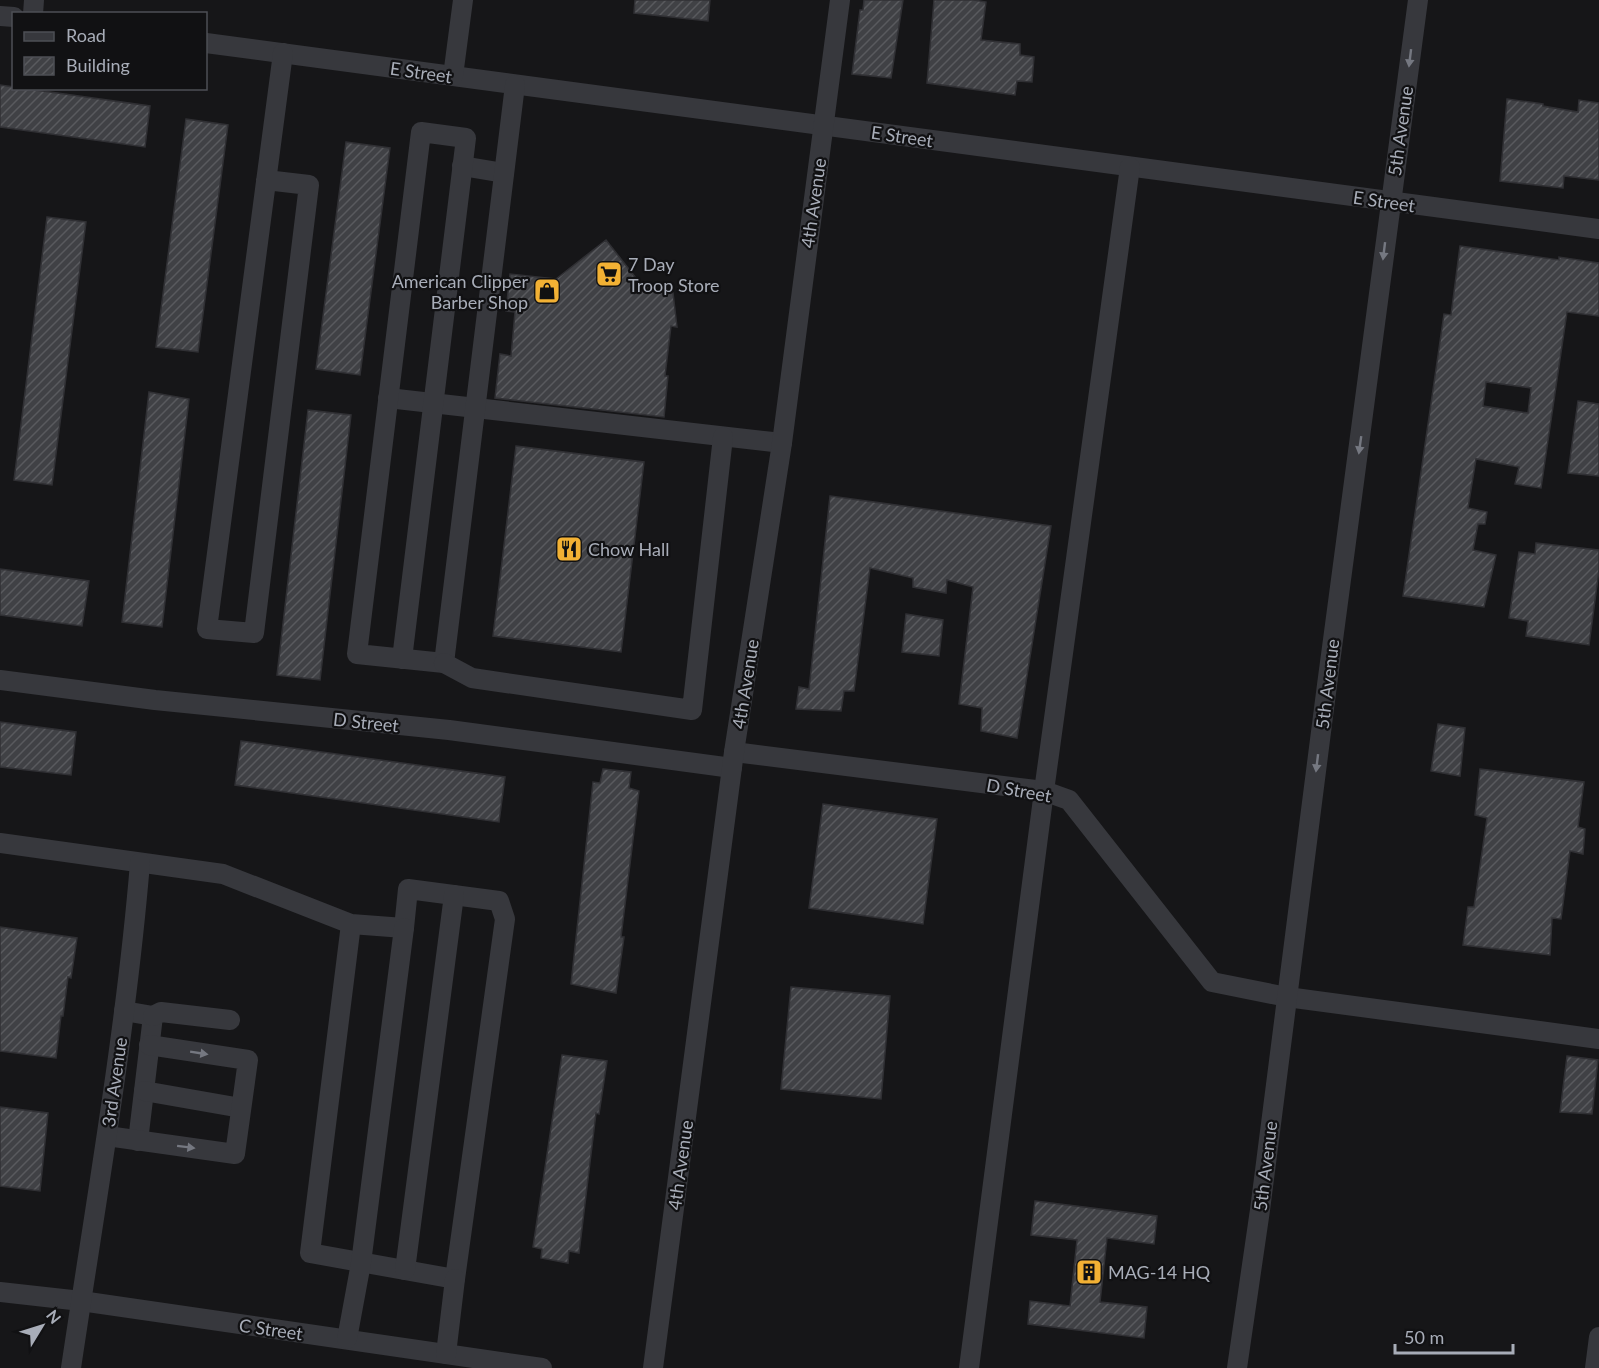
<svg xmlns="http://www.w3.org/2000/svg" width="1599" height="1368" font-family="Lato,sans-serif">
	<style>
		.building { fill: url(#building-hatch); stroke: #303034; stroke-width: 1.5; fill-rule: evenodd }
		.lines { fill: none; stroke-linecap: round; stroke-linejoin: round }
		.minor { stroke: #37383d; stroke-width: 20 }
		.oneway { fill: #757881 }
		.labels { text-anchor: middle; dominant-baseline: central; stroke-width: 4.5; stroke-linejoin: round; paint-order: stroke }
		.street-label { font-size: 18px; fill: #a8adb8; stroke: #111113 }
		.poi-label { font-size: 18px; fill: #a8adb8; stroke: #111113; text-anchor: start }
	</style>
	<defs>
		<pattern id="building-hatch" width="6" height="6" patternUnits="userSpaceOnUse" patternTransform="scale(1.5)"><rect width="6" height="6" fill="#404145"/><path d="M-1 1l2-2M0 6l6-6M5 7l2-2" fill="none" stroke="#595a5e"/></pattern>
	</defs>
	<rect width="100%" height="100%" fill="#161618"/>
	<g class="building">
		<path d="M635,0H710L708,21L634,13Z"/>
		<path d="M864,0H903L891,78L852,74L860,10H863Z"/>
		<path d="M934,0H974L986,2L981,40L1020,44V55L1034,57L1032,82L1017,81L1015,95L927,83Z"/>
		<path d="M0,85L150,106L145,147L0,127Z"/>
		<path d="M1507,99L1543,104V106L1578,112L1579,100L1599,103V180L1564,176L1563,188L1500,181Z"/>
		<path d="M186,119L228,125L198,352L156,347Z"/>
		<path d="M346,142L390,148L360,375L316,369Z"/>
		<path d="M47,217L86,222L52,485L14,480Z"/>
		<path d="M606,240L643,287L673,293L677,327L671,326L665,376H668L664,417L495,398L500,354L511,356L515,312L506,311L510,274L556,279Z"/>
		<path d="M1460,246L1559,260V257L1599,263V316L1567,312L1541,488L1515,484L1519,467L1476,459L1468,508L1487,512L1485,524H1478L1473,550L1496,555L1484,607L1403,596L1444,314L1451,315ZM1486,382L1531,388L1528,413L1483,406Z"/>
		<path d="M149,392L189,399L162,627L122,622Z"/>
		<path d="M1578,401L1599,404V476L1568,473Z"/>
		<path d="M308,410L351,415L320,680L277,675Z"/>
		<path d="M516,446L644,462L621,652L493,636Z"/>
		<path d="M830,496L1051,526L1017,738L981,731L982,708L959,704L973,587L947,580L946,593L913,587V578L870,568L854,691H844L841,711L796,709L799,687L809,689Z"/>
		<path d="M1536,543L1599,550V570L1589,645L1526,636L1528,621L1509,618L1519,552L1535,554Z"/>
		<path d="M0,569L89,581L82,626L0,615Z"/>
		<path d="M906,614L943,620L939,656L902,652Z"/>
		<path d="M0,722L76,732L71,775L0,767Z"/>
		<path d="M1438,724L1465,728L1460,776L1431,771Z"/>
		<path d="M241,741L505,777L499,822L235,785Z"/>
		<path d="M603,769L631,772L629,788L639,791L621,937H624L616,993L571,984L593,782L600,783Z"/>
		<path d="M1480,769L1584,782L1578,827L1585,829L1583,854L1570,851L1561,919L1552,918L1550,955L1463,945L1468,907H1474L1487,818L1475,815Z"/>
		<path d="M823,804L937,819L923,924L809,908Z"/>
		<path d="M0,927L77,938L71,978L68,977L63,1016H61L56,1058L0,1051Z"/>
		<path d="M791,987L890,996L881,1099L781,1089Z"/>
		<path d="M562,1055L607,1061L599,1114L596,1113L579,1253L569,1251L568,1263L541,1258L542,1249L533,1247Z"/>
		<path d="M1567,1056L1598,1060L1592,1114L1560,1112Z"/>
		<path d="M0,1107L48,1113L40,1191L0,1186Z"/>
		<path d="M1035,1201L1157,1216L1154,1244L1107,1238L1100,1302L1147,1307L1144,1338L1028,1324L1030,1301L1070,1306L1077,1240L1031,1235Z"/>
	</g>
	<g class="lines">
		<g class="minor">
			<path d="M33,14L34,0"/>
			<path d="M0,16L14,17"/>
			<path d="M206,43L1599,229"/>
			<path d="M453,76L463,0"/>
			<path d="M462,166L504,173"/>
			<path d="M266,180L309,185L254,633L207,629L283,53"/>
			<path d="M388,398L782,443"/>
			<path d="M402,659L466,138L421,132L357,654L444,663L515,85"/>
			<path d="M444,663L472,678L692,710L723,437"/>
			<path d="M0,680L155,700L449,730L732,768"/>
			<path d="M734,752L1044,791L1069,800L1212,982L1287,997L1599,1039"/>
			<path d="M0,843L223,874L351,924L310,1253L455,1279L505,919L499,901L408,889L404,928L351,924"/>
			<path d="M124,1011L153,1016L138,1141"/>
			<path d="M153,1016L161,1012L230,1020"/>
			<path d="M144,1091L241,1108"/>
			<path d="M107,1136L235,1154L248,1060L149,1045"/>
			<path d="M405,1270L454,895"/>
			<path d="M0,1292L81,1301L542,1368"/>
			<path d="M347,1339L361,1263L404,928"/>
			<path d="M446,1354L455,1279"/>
			<path d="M71,1368C96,1200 126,1032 140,863"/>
			<path d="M653,1368L734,752L782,443L840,0"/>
			<path d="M969,1368L1044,791L1130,167"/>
			<path d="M1237,1368L1260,1210L1327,685L1418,0"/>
			<path d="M1595,1368L1599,1337"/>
		</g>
	</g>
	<defs><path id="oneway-solid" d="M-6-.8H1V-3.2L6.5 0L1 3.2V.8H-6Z" transform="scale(1.5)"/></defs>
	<g class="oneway">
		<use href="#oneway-solid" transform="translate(1410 58) rotate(97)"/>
		<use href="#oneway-solid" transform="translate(1384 251) rotate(97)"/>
		<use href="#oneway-solid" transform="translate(1360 445) rotate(98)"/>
		<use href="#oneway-solid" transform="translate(1317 763) rotate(97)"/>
		<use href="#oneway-solid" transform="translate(199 1053) rotate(9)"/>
		<use href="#oneway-solid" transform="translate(186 1147) rotate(7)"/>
	</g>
	<defs>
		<symbol id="supermarket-square" viewBox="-11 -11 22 22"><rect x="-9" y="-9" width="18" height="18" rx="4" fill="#f2b134" stroke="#111113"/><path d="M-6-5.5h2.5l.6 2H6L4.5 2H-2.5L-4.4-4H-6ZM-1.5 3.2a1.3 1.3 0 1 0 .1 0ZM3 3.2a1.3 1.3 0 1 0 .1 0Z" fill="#111"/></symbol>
		<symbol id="shop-square" viewBox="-11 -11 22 22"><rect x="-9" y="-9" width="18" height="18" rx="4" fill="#f2b134" stroke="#111113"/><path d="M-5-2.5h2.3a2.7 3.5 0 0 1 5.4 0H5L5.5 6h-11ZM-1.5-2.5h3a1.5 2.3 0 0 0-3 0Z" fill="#111"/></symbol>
		<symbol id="restaurant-square" viewBox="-11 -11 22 22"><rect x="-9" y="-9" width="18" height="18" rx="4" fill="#f2b134" stroke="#111113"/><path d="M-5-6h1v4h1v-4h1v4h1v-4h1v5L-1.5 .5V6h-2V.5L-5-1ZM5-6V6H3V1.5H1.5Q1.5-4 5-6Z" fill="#111"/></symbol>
		<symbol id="building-square" viewBox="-11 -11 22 22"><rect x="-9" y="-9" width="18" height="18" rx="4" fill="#f2b134" stroke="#111113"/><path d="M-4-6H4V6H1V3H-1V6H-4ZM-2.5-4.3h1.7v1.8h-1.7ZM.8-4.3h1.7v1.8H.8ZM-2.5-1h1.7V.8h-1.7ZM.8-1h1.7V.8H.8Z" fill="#111"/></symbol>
	</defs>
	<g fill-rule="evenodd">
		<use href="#supermarket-square" x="594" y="259" width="30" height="30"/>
		<use href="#shop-square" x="532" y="276" width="30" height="30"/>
		<use href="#restaurant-square" x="554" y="534" width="30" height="30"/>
		<use href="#building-square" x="1074" y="1257" width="30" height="30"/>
	</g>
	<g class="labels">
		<g class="street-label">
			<text transform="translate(421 72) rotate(8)">E Street</text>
			<text transform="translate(1400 131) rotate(-82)">5th Avenue</text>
			<text transform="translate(902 136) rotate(8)">E Street</text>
			<text transform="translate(1384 201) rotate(8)">E Street</text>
			<text transform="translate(813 203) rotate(-82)">4th Avenue</text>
			<text transform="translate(745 684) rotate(-81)">4th Avenue</text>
			<text transform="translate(1327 684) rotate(-83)">5th Avenue</text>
			<text transform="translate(366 722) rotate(6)">D Street</text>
			<text transform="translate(1019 790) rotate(10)">D Street</text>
			<text transform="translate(114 1082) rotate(-82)">3rd Avenue</text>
			<text transform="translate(680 1165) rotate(-82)">4th Avenue</text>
			<text transform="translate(1265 1166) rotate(-83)">5th Avenue</text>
			<text transform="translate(271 1329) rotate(8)">C Street</text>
		</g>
		<g class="poi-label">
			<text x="628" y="264">7 Day<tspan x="628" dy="21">Troop Store</tspan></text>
			<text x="528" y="281" text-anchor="end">American Clipper<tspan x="528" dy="21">Barber Shop</tspan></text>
			<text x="588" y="549">Chow Hall</text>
			<text x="1108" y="1272">MAG-14 HQ</text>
		</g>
	</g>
	<rect x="12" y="12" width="195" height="78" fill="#111113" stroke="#4d4f55" stroke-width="1.5"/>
	<rect x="24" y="32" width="30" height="9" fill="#37383d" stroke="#4d4f55" stroke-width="1.5"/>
	<text x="66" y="42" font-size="18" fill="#a8adb8">Road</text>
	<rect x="24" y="57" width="30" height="18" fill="url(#building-hatch)" stroke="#4d4f55" stroke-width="1.5"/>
	<text x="66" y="72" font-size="18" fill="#a8adb8">Building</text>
	<g transform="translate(42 1326) rotate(52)" stroke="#111113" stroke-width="4.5" paint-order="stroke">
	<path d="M0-4.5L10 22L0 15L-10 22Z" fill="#a8adb8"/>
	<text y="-9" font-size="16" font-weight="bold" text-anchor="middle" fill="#a8adb8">N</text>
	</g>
	<path d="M1395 1344v9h118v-9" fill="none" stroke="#a8adb8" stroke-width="3"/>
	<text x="1404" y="1344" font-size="18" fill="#a8adb8" stroke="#111113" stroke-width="4.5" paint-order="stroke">50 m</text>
</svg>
